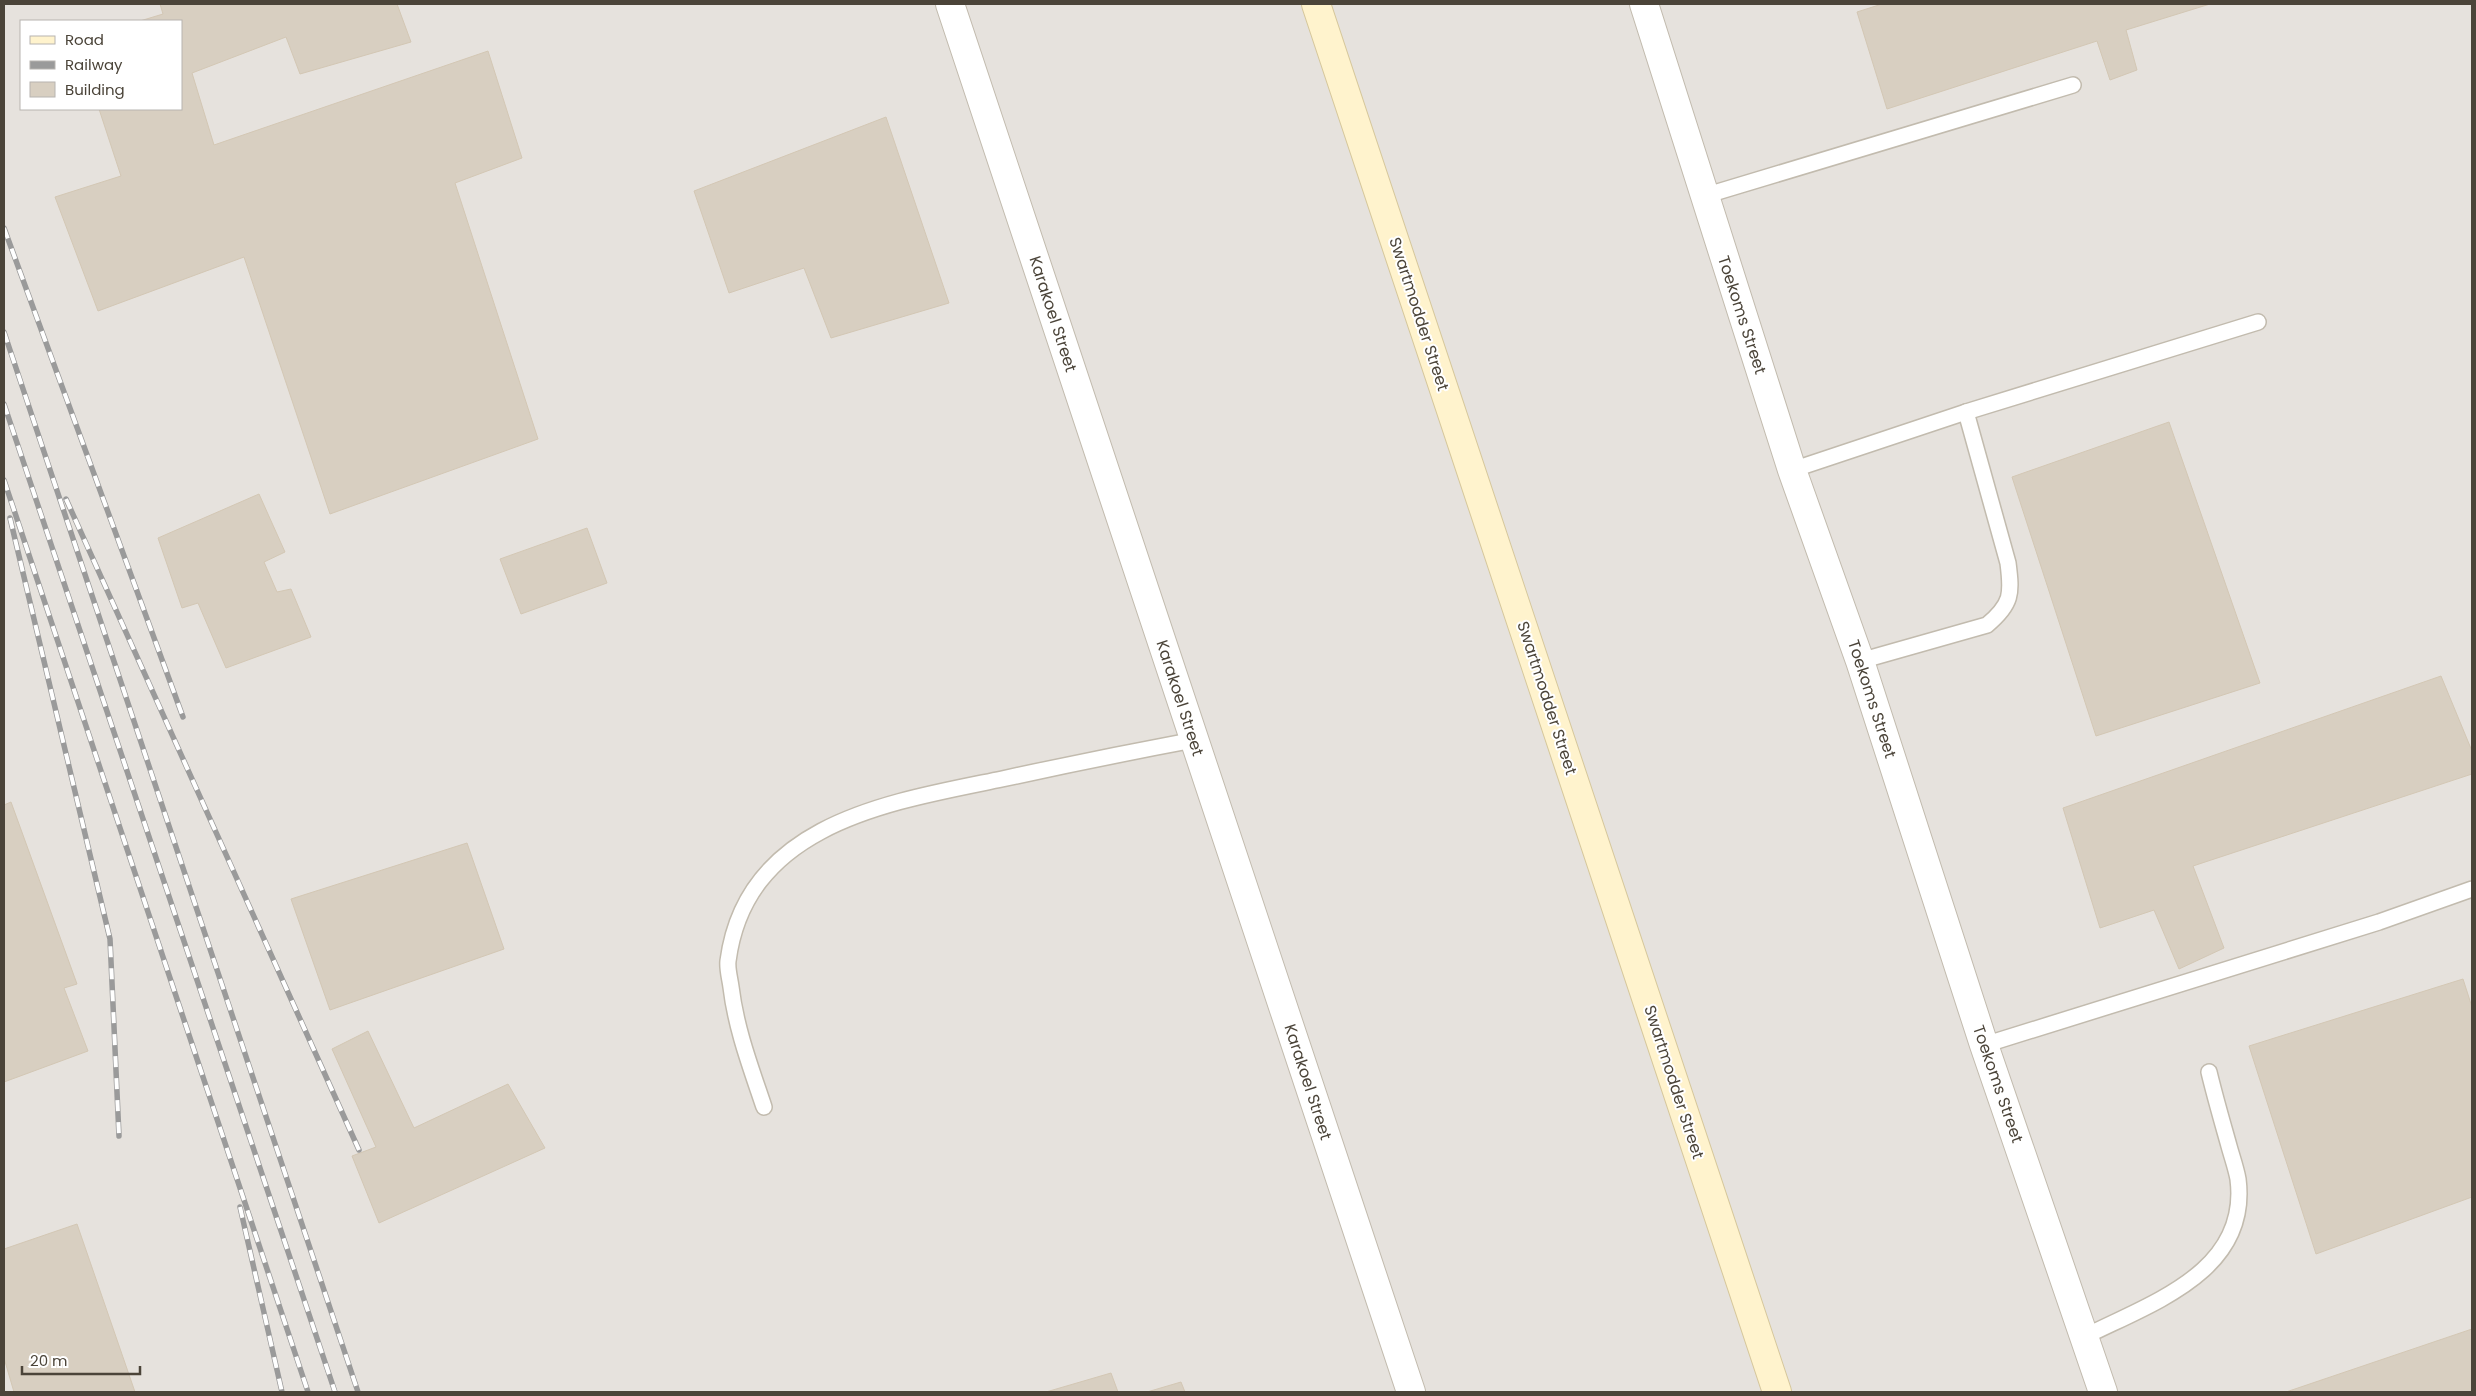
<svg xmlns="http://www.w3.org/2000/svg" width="2476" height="1396" font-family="Poppins,sans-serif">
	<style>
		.industrial { fill: #e6e2dd; fill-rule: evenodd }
		.building { fill: #d8cfc1; stroke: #d3c7b4 }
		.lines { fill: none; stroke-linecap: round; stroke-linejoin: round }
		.service-casing { stroke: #c2bbae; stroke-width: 18 }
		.minor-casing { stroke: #c2bbae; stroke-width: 30 }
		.secondary-casing { stroke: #d6c79b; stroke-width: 30 }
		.service { stroke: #fff; stroke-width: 15 }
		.minor { stroke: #fff; stroke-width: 28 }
		.secondary { stroke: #fff3cd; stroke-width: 28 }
		.rail-casing { stroke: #9a9a9a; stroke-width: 5.5 }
		.rail { stroke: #fff; stroke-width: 4; stroke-dasharray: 11; stroke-linecap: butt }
		.labels { text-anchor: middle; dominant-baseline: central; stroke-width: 4; stroke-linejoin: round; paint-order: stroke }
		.street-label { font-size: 16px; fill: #4b4439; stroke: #fff }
	</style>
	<rect width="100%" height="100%" fill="#f6f3ec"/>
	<path class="industrial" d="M4,4H2472V1392H4ZM21,21H181V109H21Z"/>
	<g class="building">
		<path d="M160,4H397L411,42L300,74L286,37L192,73L214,145L488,51L522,158L455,183L538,439L330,514L244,257L98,311L55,197L121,176L99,109H181V21H140L163,14Z"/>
		<path d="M1882,4H2210L2126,30L2137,70L2110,80L2097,41L1887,109L1857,12Z"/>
		<path d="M886,117L949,303L831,338L804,268L729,293L694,191Z"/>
		<path d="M2169,422L2260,683L2096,736L2012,477Z"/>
		<path d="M259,494L285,552L264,562L277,592L291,589L311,637L226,668L198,603L182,608L158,538Z"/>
		<path d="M587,528L607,583L521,614L500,559Z"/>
		<path d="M2441,676L2472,751V774L2193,866L2224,948L2179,969L2154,910L2100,928L2063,808Z"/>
		<path d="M11,802L77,984L64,988L88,1051L4,1082V805Z"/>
		<path d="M467,843L504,949L330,1010L291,899Z"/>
		<path d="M2463,979L2472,1007V1197L2316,1254L2249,1046Z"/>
		<path d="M368,1031L414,1128L508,1084L545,1148L379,1223L352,1156L376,1147L332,1049Z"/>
		<path d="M77,1224L135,1392H14L4,1358V1249Z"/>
		<path d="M2472,1329V1392H2286Z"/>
		<path d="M1111,1373L1118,1392H1046Z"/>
		<path d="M1181,1382L1185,1392H1147Z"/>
	</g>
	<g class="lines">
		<defs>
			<g id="service">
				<path d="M1704,196L2073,85"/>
				<path d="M1792,470L1966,412L2258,322"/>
				<path d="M1860,661L1987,625C2012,604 2012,594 2008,563L1966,412"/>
				<path d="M1984,1045L2379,922L2472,889"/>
				<path d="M764,1107C751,1068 736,1029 731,987C730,979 727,969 728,961C746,823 890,802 1002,779C1066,765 1130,752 1194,740"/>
				<path d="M2084,1337C2151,1303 2250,1272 2238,1179C2236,1168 2232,1157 2229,1146C2222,1121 2215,1097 2209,1072"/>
			</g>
			<g id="minor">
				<path d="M950,4L1411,1392"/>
				<path d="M1644,4L1792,470L1860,661L1984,1045L2103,1392"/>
			</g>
			<path id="secondary" d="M1316,4L1777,1392"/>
		</defs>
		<use href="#service" class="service-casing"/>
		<use href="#minor" class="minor-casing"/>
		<use href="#secondary" class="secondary-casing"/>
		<use href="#service" class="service"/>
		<use href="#minor" class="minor"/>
		<use href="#secondary" class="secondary"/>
		<defs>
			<g id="rail">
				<path d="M4,228L183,717"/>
				<path d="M4,332L358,1392"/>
				<path d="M4,404L335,1392"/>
				<path d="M4,480L308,1392"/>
				<path d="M66,499L359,1150"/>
				<path d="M10,518L110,939L119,1136"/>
				<path d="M240,1207L282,1392"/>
			</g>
		</defs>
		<use href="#rail" class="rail-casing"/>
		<use href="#rail" class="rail"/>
	</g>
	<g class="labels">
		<g class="street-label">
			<text transform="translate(1053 314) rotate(72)">Karakoel Street</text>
			<text transform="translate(1419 314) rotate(72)">Swartmodder Street</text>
			<text transform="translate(1742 315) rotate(72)">Toekoms Street</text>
			<text transform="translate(1180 698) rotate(72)">Karakoel Street</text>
			<text transform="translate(1547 698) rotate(72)">Swartmodder Street</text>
			<text transform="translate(1872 699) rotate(72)">Toekoms Street</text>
			<text transform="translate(1308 1082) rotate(72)">Karakoel Street</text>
			<text transform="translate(1674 1082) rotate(72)">Swartmodder Street</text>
			<text transform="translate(1998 1084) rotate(71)">Toekoms Street</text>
		</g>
	</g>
	<rect width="2476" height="1396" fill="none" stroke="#4b4439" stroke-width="10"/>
	<rect x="20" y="20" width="162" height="90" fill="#ffffff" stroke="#b7b4b0"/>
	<rect x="30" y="36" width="25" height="8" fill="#fff3cd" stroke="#b7b4b0"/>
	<text x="65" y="45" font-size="15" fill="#4b4439">Road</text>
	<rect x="30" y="61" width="25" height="8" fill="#9a9a9a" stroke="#b7b4b0"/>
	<text x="65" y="70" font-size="15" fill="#4b4439">Railway</text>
	<rect x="30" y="82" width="25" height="15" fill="#d8cfc1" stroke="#b7b4b0"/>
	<text x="65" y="95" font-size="15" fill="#4b4439">Building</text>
	<path d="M22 1366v8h118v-8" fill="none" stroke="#4b4439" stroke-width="2.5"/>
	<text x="30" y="1366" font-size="15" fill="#4b4439" stroke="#ffffff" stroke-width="4" paint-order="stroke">20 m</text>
</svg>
